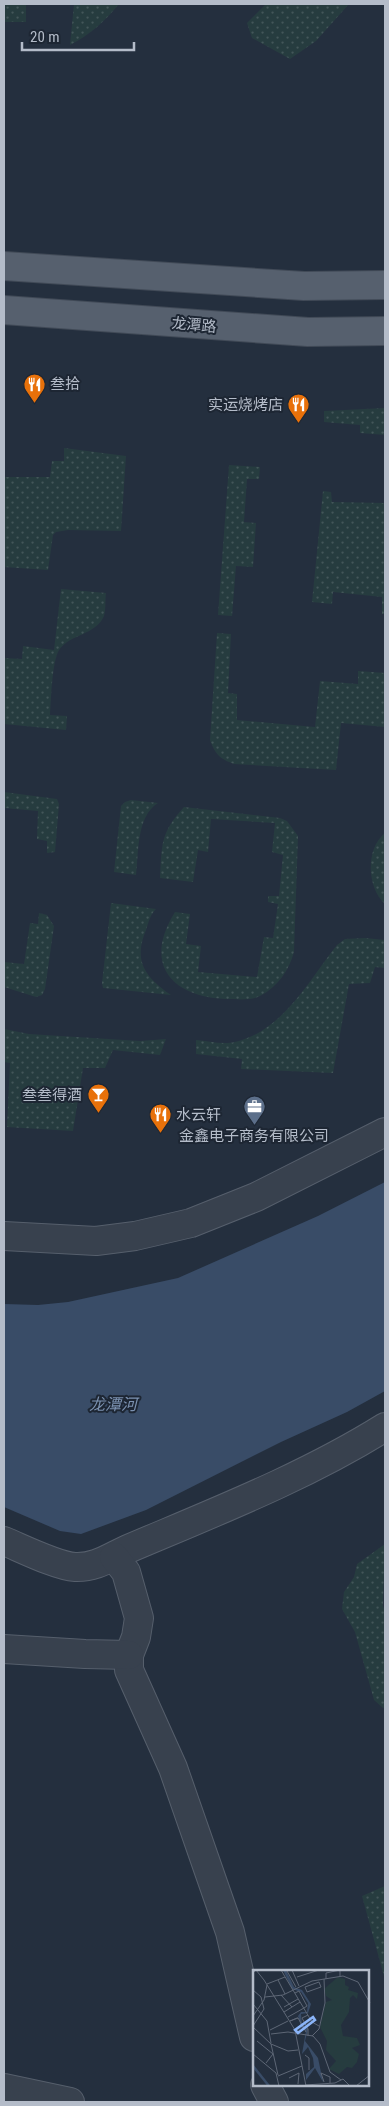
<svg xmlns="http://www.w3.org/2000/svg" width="389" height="2106" font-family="'Roboto Condensed','Noto Sans SC',sans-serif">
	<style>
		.grass { fill: url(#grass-dots) }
		.water { fill: #394c67 }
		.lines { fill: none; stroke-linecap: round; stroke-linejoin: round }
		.minor-casing { stroke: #565f6c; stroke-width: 30 }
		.major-casing { stroke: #414a57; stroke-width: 30 }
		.minor { stroke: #38414e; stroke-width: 28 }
		.major { stroke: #56606e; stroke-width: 28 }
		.labels { text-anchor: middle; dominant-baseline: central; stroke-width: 4; stroke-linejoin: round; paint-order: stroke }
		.street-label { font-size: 15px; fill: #b4bcc9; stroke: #1d2633 }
		.poi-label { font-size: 15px; fill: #b4bcc9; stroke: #1d2633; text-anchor: start }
		.water-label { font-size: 16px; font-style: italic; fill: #7c92b1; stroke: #1d2633 }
		.inset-river { fill: none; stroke: #394c67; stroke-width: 2.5 }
		.inset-road { fill: none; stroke: #5e6776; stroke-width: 1 }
		.view { fill: #8ab4f8; fill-opacity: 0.15; stroke: #8ab4f8; stroke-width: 2.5 }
		.inset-edge { fill: none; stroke: #b4bcc9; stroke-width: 2.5 }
	</style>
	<defs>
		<pattern id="grass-dots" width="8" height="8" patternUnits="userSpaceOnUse" patternTransform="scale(1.25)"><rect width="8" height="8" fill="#263c3f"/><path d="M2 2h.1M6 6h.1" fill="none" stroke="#435659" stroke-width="1.8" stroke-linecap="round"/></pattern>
	</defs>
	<rect width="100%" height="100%" fill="#242f3e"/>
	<g class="grass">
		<rect x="4" y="4" width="22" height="18"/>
		<path d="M74,4H119C105,21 90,35 70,45Z"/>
		<path d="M266,4H349L316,41L290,59L252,38L247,23Z"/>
		<path d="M385,408V435L360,433V425L324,422V411Z"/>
		<path d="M64,448L126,456L121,531L68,530L56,532L53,535L48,570L4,567V477H50L52,461H64Z"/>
		<path d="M229,465L260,467L259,479H247L244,522L256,523L253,567L236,566L232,616L218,615Z"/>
		<path d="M323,491L331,492L332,502L384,503L385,497V614H382V597L333,592L332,604L312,602Z"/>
		<path d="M61,589L106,593C105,600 106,610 104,616C96,635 70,634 59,650C52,661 51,701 50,715L67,716L66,730L4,724V658L22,659L23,646L54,650Z"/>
		<path d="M217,633L231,634L228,693L237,694V720L315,727L320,681L358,684V671L385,673V727L341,723L336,770L234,764C220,759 215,754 210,740Z"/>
		<path d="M4,792L57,799L59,804L55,852L47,853V841L37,839L38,811L4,808Z"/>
		<path d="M131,800L158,803C136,817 139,852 136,875L114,872L121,806L125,802Z"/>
		<path d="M184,807L280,818L287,821L298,836L294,952C289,970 278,987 260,996C251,1001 237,999 226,999C170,997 143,963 175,912L190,914L186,944L201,946L198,972L257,977L264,937L273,938L278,904L268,902V896H279L283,855L272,852L275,823L211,819L208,852L198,850L193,882L160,878C162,845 160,833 184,807Z"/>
		<path d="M385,833V904C367,888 365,849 385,833Z"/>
		<path d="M111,903L156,909C150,915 149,921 146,930C133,961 145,977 171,995L103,988L102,983Z"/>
		<path d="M39,913L47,915L54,926L45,989L42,995L36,997L4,987V962L24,964L30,923L38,924Z"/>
		<path d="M365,938L385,940V968L375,967L370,983L349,984L333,1073L241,1069L242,1059L196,1054V1040C208,1041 223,1045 235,1042C283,1031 309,980 337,945L345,939Z"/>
		<path d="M4,1029L29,1034L140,1041L166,1039L160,1055L113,1050L105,1068H83L73,1131L7,1127L10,1063L4,1062Z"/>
		<path d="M385,1544L383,1606L385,1611V1707L383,1708L374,1700L355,1632L342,1609L344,1592L354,1577L357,1564Z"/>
		<path d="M385,1886V1980L362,1896Z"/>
	</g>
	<path class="water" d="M385,1182V1391L347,1412L281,1442L146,1510L81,1534L60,1531L4,1507V1304L38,1305L68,1302L178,1278L318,1216Z"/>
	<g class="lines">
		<defs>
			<g id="minor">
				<path d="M4,1236L96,1241L135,1236L191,1223L256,1197L385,1132"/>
				<path d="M4,1541C21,1548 57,1566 75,1567C96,1568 110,1557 128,1549C215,1512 305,1477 385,1427"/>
				<path d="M114,1557L126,1572L139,1618L136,1637L129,1655V1670L173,1768L230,1932L254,2037"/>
				<path d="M4,1649L85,1654L129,1655"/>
				<path d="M265,2085L274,2102"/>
				<path d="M4,2088L70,2102"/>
			</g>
			<g id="major">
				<path d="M4,266L304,286L385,285"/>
				<path d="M4,310L308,332L385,331"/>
			</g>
		</defs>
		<use href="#minor" class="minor-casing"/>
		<use href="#major" class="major-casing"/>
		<use href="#minor" class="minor"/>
		<use href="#major" class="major"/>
	</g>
	<defs>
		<symbol id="restaurant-pin" viewBox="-11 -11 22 30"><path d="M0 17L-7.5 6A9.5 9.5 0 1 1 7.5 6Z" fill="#e8710a" stroke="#1d2633"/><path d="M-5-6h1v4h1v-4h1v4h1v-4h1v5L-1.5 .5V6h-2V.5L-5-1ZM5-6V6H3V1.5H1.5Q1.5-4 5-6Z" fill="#fff"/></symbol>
		<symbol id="bar-pin" viewBox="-11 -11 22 30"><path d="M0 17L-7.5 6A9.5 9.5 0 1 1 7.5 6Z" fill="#e8710a" stroke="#1d2633"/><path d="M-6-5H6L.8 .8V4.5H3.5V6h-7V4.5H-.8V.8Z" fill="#fff"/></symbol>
		<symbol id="office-pin" viewBox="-11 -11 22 30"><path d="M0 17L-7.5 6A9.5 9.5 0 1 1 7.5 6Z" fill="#5c6f8a" stroke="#1d2633"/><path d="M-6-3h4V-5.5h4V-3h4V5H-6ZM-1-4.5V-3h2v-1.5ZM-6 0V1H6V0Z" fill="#fff"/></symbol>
	</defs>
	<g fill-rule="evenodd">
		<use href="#restaurant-pin" x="22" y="372" width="25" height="34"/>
		<use href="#restaurant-pin" x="286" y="392" width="25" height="34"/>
		<use href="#bar-pin" x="86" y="1082" width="25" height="34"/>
		<use href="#office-pin" x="242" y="1094" width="25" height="34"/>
		<use href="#restaurant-pin" x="148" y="1102" width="25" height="34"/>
	</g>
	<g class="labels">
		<g class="street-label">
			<text transform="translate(194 325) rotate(5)">龙潭路</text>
		</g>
		<g class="poi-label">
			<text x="50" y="384">叁拾</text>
			<text x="283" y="405" text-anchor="end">实运烧烤店</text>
			<text x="82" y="1095" text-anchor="end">叁叁得酒</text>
			<text x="176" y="1115">水云轩</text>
			<text x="254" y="1136" text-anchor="middle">金鑫电子商务有限公司</text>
		</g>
		<g class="water-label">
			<text x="113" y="1404">龙潭河</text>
		</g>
	</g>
	<g transform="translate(253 1970)">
		<rect width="116" height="116" fill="#242f3e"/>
		<path d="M85,7L92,9V15L96,17L95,20L105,23L104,29L100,25L97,28L96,42L88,55L90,66L104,68L107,75L99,78L106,84L104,92L99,98L94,97L86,104L76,99L83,91L73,80L74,71L67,57L73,32L79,30L73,26L71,19Z" fill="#263c3f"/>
		<path d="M30,0H33L41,17L49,20L58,34L55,43L48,44L49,54L55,59L52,71L65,88L70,112L62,98L53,110V104L61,97L60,88L55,77L49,84L53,61L48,57L45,46L48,42H54L55,33L48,22L39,19Z" fill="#394c67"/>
		<path class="inset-river" d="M0,96L16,116"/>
		<path class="inset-road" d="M28,0L59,52L66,56M39,0L46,16M34,1L43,17M0,3L3,0L11,10L42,60L53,116M44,7L66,0M73,9V3L87,0V6M25,10L32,24M66,12L68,17L54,22L52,17ZM14,14L32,7M0,20L8,27L11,39L0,56M42,23L46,21L54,36L51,38M28,25L39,37M12,27L30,25L59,11L90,6L105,12L117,33M0,34L14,51M31,37L45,29M31,42L47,32M0,46L11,30L14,15M35,47L51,38M45,48L53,62M14,51L18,73M37,51L44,48H45L37,51M0,57L18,74L25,105M17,60L35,51M18,64L35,62L60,66L67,74L77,102L88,110M55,66V59L49,48L55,45M59,66L66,59L72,33L71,9M4,71L20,84L13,93M18,74L35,81L45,80M0,84L23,103L26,116M52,85L56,88V100M25,106L49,96M36,108L46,103L45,114M71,112L68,103L77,107V113M52,115L82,113L90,109L97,116M103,116L117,105"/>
		<path class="view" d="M60,47L62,50L45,63L42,60Z"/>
		<rect width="116" height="116" class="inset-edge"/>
	</g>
	<rect width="389" height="2106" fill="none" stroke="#b4bcc9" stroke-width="10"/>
	<path d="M22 42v8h112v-8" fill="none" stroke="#b4bcc9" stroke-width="2.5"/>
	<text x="30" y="42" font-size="15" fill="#b4bcc9" stroke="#1d2633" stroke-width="4" paint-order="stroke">20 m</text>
</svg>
